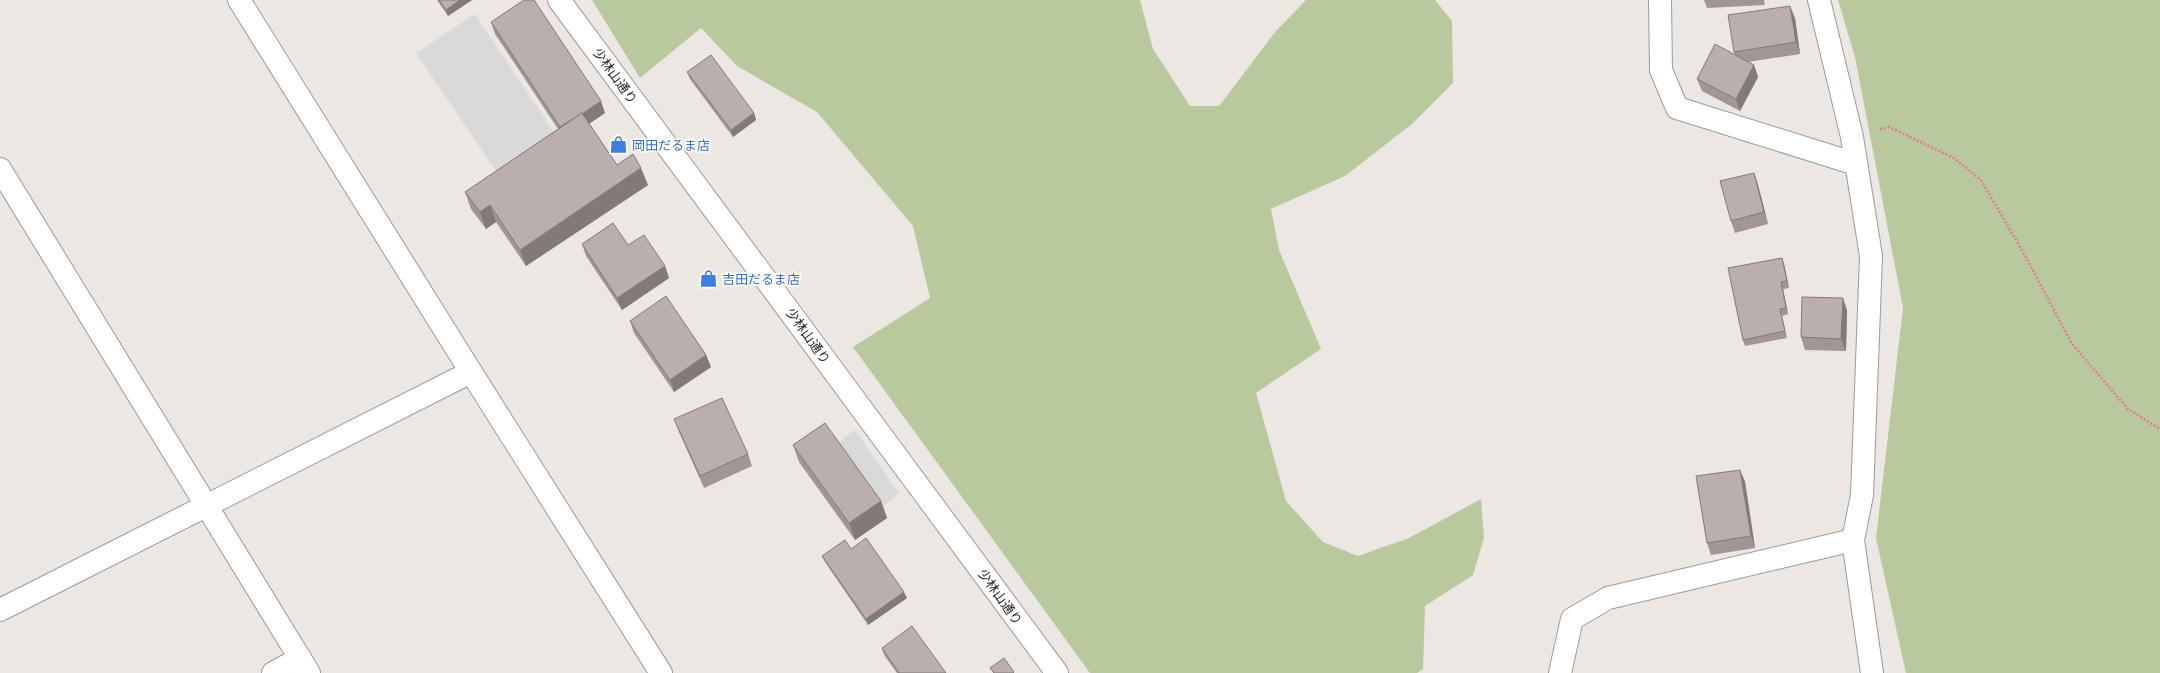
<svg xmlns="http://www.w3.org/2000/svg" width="2160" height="673" font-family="'Space Grotesk','Noto Sans JP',sans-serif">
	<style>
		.forest { fill: #b7c99d }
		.parking { fill: #d9d9d9 }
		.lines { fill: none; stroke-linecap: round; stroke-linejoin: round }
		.minor-casing { stroke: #9a9a9a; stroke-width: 24 }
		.path { stroke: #ec778d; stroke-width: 2.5; stroke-dasharray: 2 2; stroke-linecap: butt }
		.minor { stroke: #fff; stroke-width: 22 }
		.wall { fill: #a09695 }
		.shaded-wall { fill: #827a79 }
		.building { fill: #baafad; stroke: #827a79 }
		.labels { text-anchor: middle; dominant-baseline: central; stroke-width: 3.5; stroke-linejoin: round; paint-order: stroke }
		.street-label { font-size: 13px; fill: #1d1d1d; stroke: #fff }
		.shop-label { font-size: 13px; fill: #366cbe; stroke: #fff; text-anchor: start }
	</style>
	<rect width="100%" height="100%" fill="#ede7e4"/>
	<g class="forest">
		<path d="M592,0H1140L1153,49L1190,106H1219L1276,31L1306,0H1435L1452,21L1453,83L1412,124L1345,176L1271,209L1279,250L1321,349L1256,393L1286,501L1323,542L1358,556L1409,538L1481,499L1484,538L1473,575L1425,606L1423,669L1417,673H1090L853,347L930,298L913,226L817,112L737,66L701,28L640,78Z"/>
		<path d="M1838,0H2160V673H1906L1876,538L1903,308L1855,57Z"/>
	</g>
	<g class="parking">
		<path d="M475,14L562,144L502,180L416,53Z"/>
		<path d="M855,430L899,493L884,506L838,443Z"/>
	</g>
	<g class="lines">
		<defs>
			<g id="minor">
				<path d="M239,0L471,372L661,673"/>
				<path d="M559,0L1057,673"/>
				<path d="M1660,0L1661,70L1677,108L1856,164"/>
				<path d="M1819,0L1852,137L1871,256L1862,495L1853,540L1872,673"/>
				<path d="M0,169L309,673"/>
				<path d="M0,610L471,372"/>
				<path d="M273,673L300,658"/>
				<path d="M1560,673L1572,619L1608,598L1853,540"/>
			</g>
		</defs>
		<use href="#minor" class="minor-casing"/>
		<path class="path" d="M1880,129L1889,127L1954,158L1981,180L2023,252L2072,344L2128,409L2160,429"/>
		<use href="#minor" class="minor"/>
	</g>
	<g class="wall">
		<path d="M437,0H472L448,16Z"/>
		<path d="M1704,0H1764L1765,5L1707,8Z"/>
		<path d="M1795,18L1800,54L1748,62L1754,65L1758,77L1740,111L1702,91L1697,79L1735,55L1734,52Z"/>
		<path d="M491,22L605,113L589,124L617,165L648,185L526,266L496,222L486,229L471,209L465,192L558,129L495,34Z"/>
		<path d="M687,72L754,113L756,120L733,137L690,79Z"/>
		<path d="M1754,173L1758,185L1768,224L1735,233L1731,221Z"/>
		<path d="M582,244L628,245L665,266L669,278L622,310L586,256Z"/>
		<path d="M1782,258L1784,264L1789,288L1783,289L1788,314L1782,316L1787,338L1745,346L1743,340Z"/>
		<path d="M1847,310L1846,351L1805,350L1801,337Z"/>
		<path d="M630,321L706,355L711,367L674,392L634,333Z"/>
		<path d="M674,419L748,454L752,466L704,488L679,432Z"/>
		<path d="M793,445L881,501L887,518L855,540L799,462Z"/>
		<path d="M1740,470L1745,482L1755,548L1711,555L1707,543Z"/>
		<path d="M851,549L907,598L868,625L825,562L822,556Z"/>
		<path d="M882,648L946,673H897L884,655Z"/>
	</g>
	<g class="shaded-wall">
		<path d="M460,0H472L448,16L446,10Z"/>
		<path d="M1790,6L1795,18L1800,54L1796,42Z"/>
		<path d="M1754,65L1758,77L1740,111L1736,99Z"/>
		<path d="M601,101L605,113L565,140L561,128Z"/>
		<path d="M754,113L756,120L733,137L731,130Z"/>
		<path d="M641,168L648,185L526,266L520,250Z"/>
		<path d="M1754,173L1758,185L1768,224L1764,212Z"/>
		<path d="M490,205L496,222L486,229L480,212Z"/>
		<path d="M1782,258L1784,264L1789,288L1787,281Z"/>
		<path d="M665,266L669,278L622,310L617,298Z"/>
		<path d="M1781,282L1783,289L1788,314L1786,308Z"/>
		<path d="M1843,298L1847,310L1846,351L1841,339Z"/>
		<path d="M706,355L711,367L674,392L670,380Z"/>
		<path d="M1740,470L1745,482L1755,548L1751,536Z"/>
		<path d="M881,501L887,518L855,540L849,523Z"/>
		<path d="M904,592L907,598L868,625L866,619Z"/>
	</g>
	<g class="building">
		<path d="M439,0H460L446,10Z"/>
		<path d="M524,0H534L601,101L582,114V113L560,127L491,22Z"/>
		<path d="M1790,6L1796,42L1734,52L1728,15Z"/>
		<path d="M1715,44L1754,65L1736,99L1697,79Z"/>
		<path d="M711,55L754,113L731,130L687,72Z"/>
		<path d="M582,113L617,165L633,154L641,168L520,250L490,205L480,212L465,192Z"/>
		<path d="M1754,173L1764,212L1731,221L1720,181Z"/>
		<path d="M613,223L628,245L644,235L665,266L617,298L582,244Z"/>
		<path d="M1782,258L1787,281L1781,282L1786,308L1780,309L1785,331L1743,340L1728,268Z"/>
		<path d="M666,296L706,355L670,380L630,321Z"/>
		<path d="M1802,297L1843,298L1841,339L1801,337Z"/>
		<path d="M722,398L748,454L700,476L674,419Z"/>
		<path d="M825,423L881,501L849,523L793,445Z"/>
		<path d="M1740,470L1751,536L1707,543L1696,476Z"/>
		<path d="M866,538L904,592L866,619L822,556L845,540L851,549Z"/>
		<path d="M912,626L946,673H899L882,648Z"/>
		<path d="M1004,658L1014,672L1013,673H994L990,668Z"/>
	</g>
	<defs>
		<symbol id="shop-bare" viewBox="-9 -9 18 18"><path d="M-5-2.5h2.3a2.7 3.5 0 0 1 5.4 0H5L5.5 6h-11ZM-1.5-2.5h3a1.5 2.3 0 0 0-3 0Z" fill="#3f7fe0" stroke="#fff" stroke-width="2.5" paint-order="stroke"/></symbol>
	</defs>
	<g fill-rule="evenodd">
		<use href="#shop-bare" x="606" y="132" width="25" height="25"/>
		<use href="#shop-bare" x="696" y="266" width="25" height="25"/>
	</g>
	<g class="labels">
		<g class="street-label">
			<text transform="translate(615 76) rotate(54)">少林山通り</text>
			<text transform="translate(808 336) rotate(54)">少林山通り</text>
			<text transform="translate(1000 597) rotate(54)">少林山通り</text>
		</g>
		<g class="shop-label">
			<text x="632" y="145">岡田だるま店</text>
			<text x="722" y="279">吉田だるま店</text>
		</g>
	</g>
</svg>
